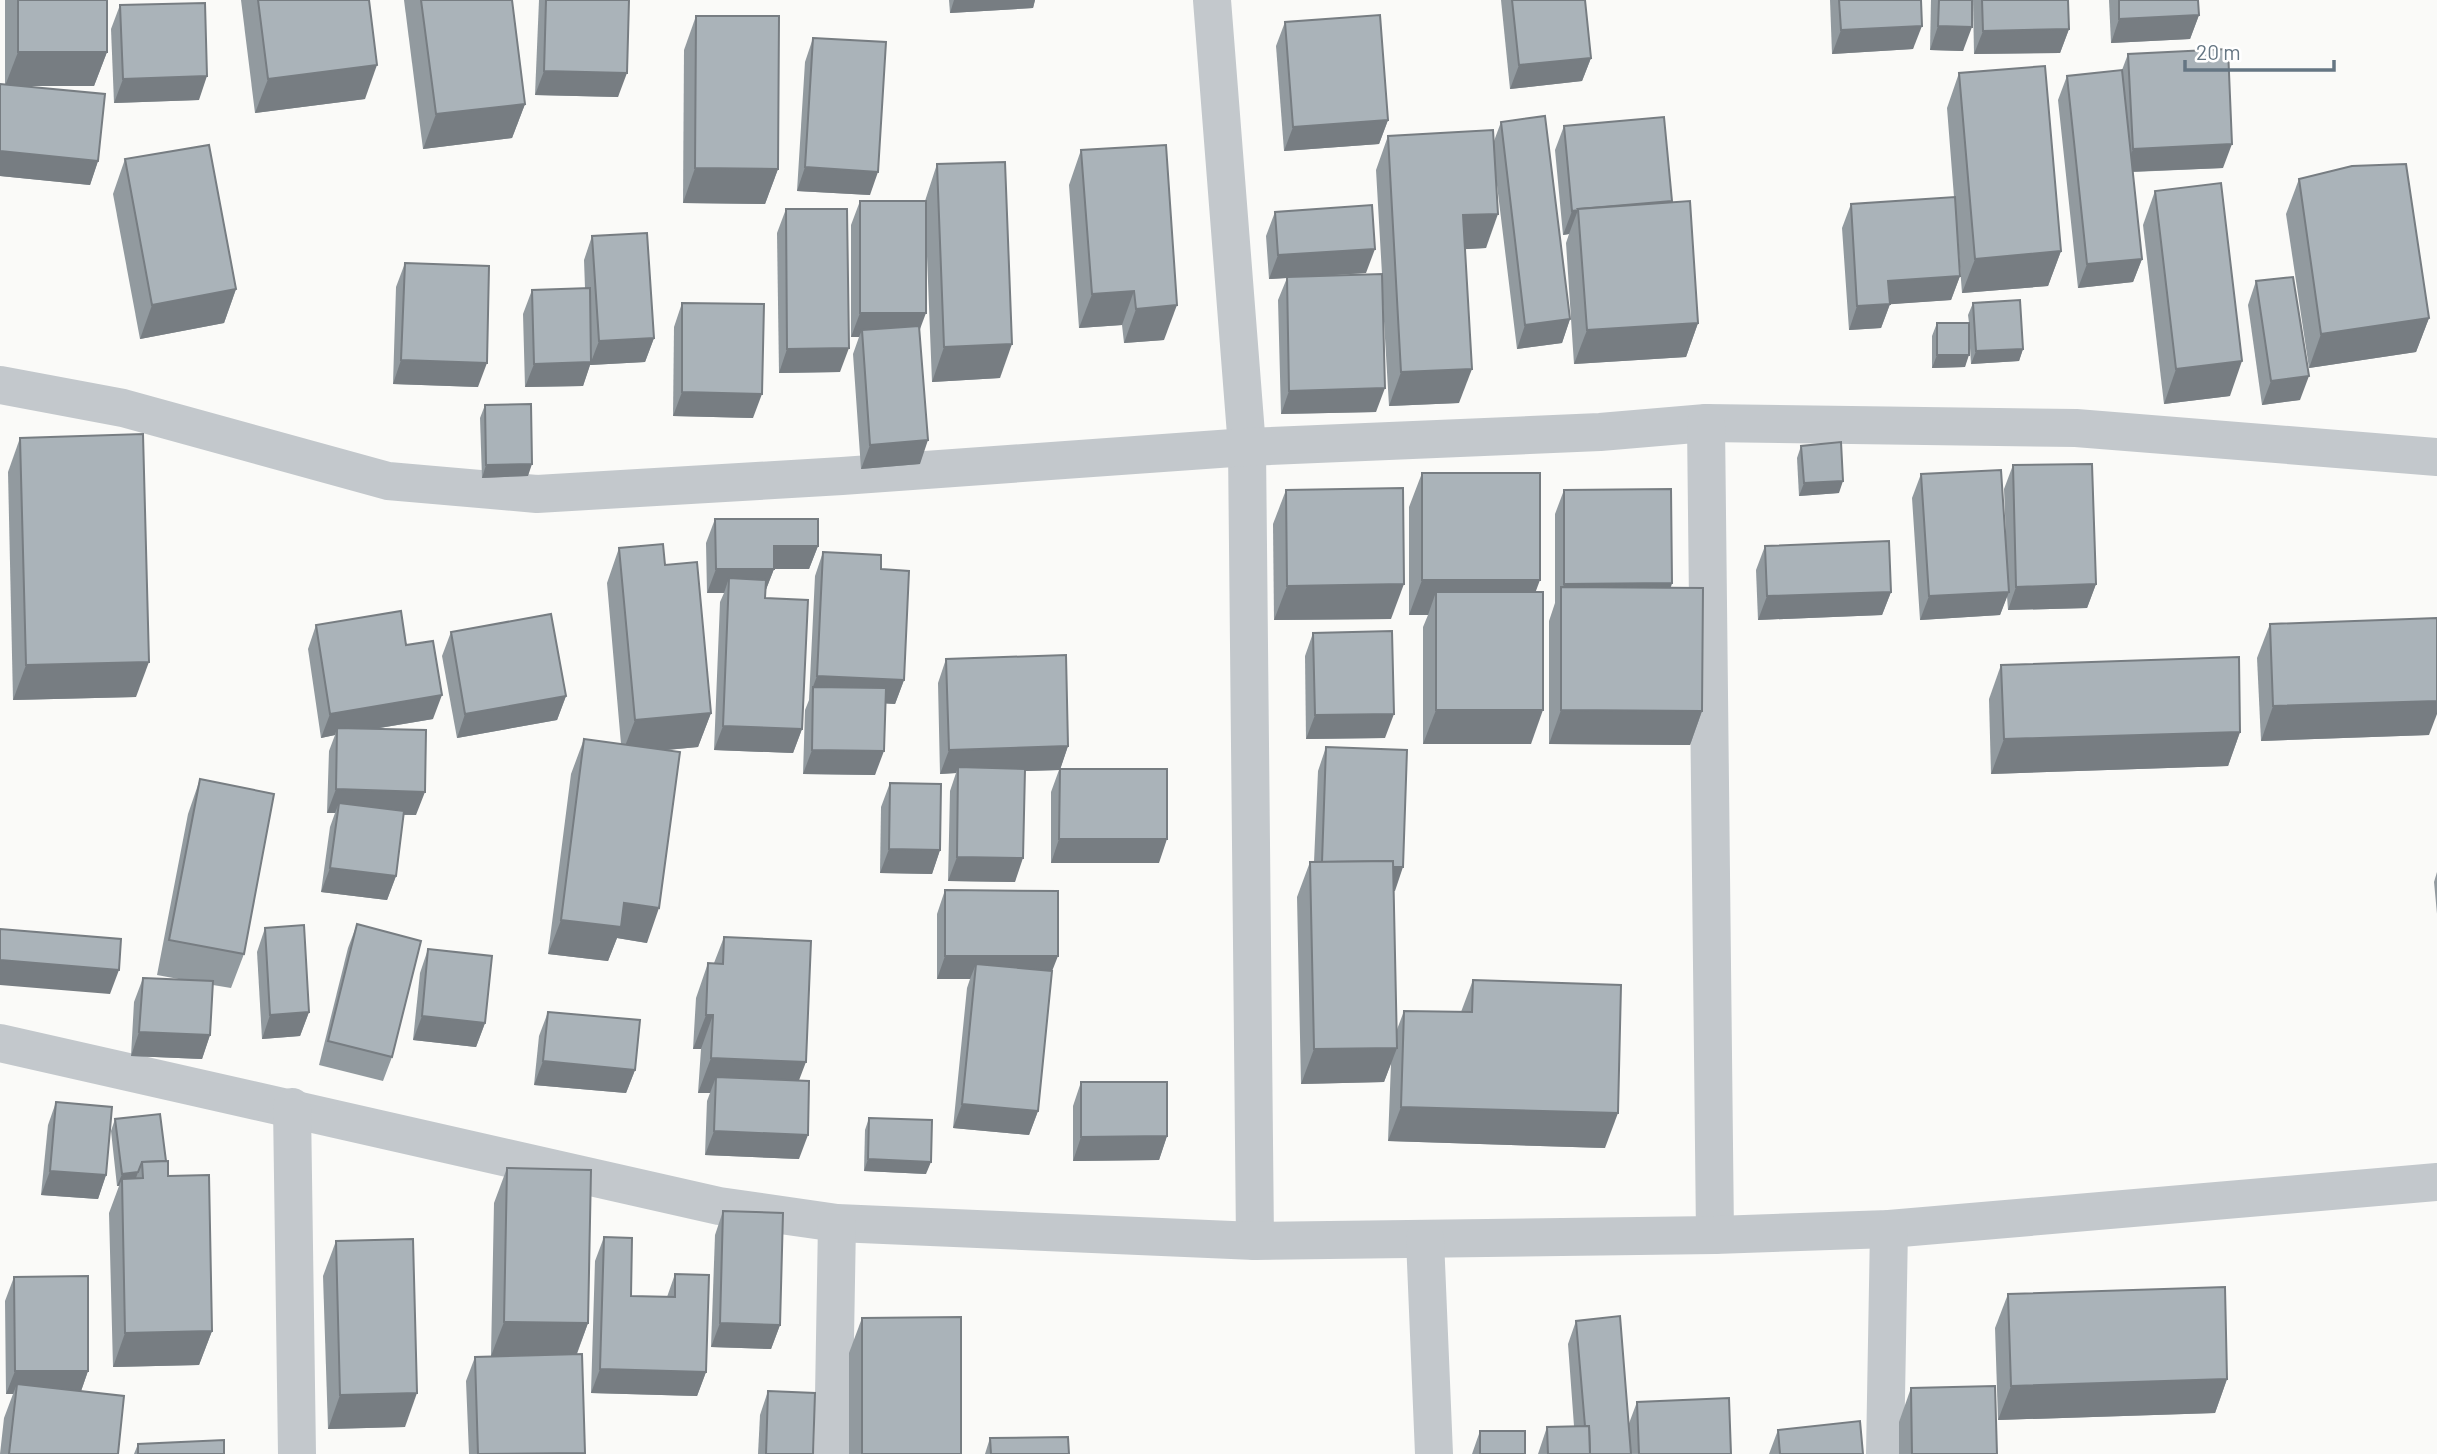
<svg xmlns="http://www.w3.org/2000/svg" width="2437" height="1454" font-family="Barlow,sans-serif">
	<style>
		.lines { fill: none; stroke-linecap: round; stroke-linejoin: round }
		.minor { stroke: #c3c8cc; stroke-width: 38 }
		.wall { fill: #929a9f }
		.shaded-wall { fill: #777d82 }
		.building { fill: #aab3b9; stroke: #777d82; stroke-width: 2 }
	</style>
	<rect width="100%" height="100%" fill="#fafaf8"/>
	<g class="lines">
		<g class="minor">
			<path d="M1212,0L1247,447L1255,1241"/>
			<path d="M0,385L123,408L388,481L537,494L842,476L1247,447L1600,432L1706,423L2076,428L2437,457"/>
			<path d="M1706,423L1715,1235"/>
			<path d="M0,1043L719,1206L837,1223L1255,1241L1715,1235L1889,1229L2437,1182"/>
			<path d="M292,1107L297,1454"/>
			<path d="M1425,1239L1434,1454"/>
			<path d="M833,1454L837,1223"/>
			<path d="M1885,1454L1889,1229"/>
		</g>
	</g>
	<g class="wall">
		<path d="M5,0H107V52L94,86H29L98,161L90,185L0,176V84H5Z"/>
		<path d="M241,0H369L365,99L255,113Z"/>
		<path d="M404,0H512L525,104L512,138L423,149Z"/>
		<path d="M539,0H629L618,97L535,95Z"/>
		<path d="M949,0H1035L1033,8L950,13Z"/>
		<path d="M1501,0H1585L1591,58L1582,81L1510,89Z"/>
		<path d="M1830,0H1921L1913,49L1832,54Z"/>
		<path d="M1931,0H1972L1963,51L1930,50Z"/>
		<path d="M1973,0H2068L2069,29L2060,53L1974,54Z"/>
		<path d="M2109,0H2198L2199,15L2190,39L2111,43Z"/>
		<path d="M120,5L199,100L114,103L111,29Z"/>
		<path d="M696,16L778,169L765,204L683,203L684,50Z"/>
		<path d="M1285,22L1388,120L1379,144L1284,151L1276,46Z"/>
		<path d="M813,38L870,195L797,191L805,62Z"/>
		<path d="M2128,54L2223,168L2133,172L2142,259L2133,282L2078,288L2058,100L2067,76L2122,70Z"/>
		<path d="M1959,73L2061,251L2048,286L1962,293L1956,214L1960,276L1951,300L1890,304L1881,328L1849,330L1842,228L1851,204L1954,197L1947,108Z"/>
		<path d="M1501,122L1570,319L1562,343L1517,349L1496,177L1486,248L1465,249L1459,403L1389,406L1382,287L1376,412L1281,414L1278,300L1287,278L1269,279L1266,236L1275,212L1366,273L1318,276L1382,274L1376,170L1388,136L1494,141Z"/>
		<path d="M1564,126L1672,203L1698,323L1686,357L1574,364L1566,243L1569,234L1563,235L1555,150Z"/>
		<path d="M1081,150L1164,340L1124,343L1122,325L1079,328L1069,185Z"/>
		<path d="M125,159L236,289L224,323L140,339L113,194Z"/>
		<path d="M937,164L1000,378L932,382L926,231L920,330V464L861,469L853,354L859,337H851V225L860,201H925Z"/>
		<path d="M2299,179L2429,318L2416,352L2309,368L2286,214Z"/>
		<path d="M2155,191L2230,396L2164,404L2143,225Z"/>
		<path d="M786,209L840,372L779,373L777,233Z"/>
		<path d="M592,236L654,338L645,362L590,365L583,386L525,387L523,314L532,290L585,288L584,260Z"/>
		<path d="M405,263L478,387L393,384L396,287Z"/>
		<path d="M2256,281L2300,400L2262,405L2248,305Z"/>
		<path d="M682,303L753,418L673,416L674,327Z"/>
		<path d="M1973,303L2023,349L2019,361L1971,364L1969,332L1965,367L1932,368V336L1937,323H1969L1968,315Z"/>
		<path d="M485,405L528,476L482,478L480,418Z"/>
		<path d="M20,438L136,697L13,700L8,472Z"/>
		<path d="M1801,446L1839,493L1799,496L1797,458Z"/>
		<path d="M2013,465L2096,584L2087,608L2008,610L2007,596L2000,615L1920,620L1912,498L1921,474L2006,538L2004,489Z"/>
		<path d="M1422,473L1535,592L1531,744H1423V627L1428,615H1409V507Z"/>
		<path d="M1286,490L1391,619L1274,620L1273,524Z"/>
		<path d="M1564,490L1672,583L1671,587L1702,711L1690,745L1549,744V621L1555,603V514Z"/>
		<path d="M715,519L818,546L809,569H774L765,592V598L802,729L793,753L714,750L720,602L724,593H707L706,543Z"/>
		<path d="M1765,546L1891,592L1882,615L1758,620L1756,570Z"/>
		<path d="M619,548L665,565L711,713L698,747L667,750L647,943L617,938L608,961L548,954L571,774L584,739L621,744L607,583Z"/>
		<path d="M823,552L881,569L904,680L895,704L885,703L875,775L803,774L805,710L809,700L815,576Z"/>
		<path d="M2270,624L2429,735L2261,741L2257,658Z"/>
		<path d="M316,625L406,645L433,719L374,729L416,815H403L396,876L387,900L321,892L330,827L335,813H327L329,751L335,735L321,738L308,649Z"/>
		<path d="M451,632L566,696L557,720L457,738L442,656Z"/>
		<path d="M1313,633L1385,738L1306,739L1305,656Z"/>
		<path d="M946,659L1068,746L1060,769L1159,863H1051V792L1059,770L1025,771L1015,882L948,881L950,791L956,773L940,774L938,683Z"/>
		<path d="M2001,665L2240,732L2228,766L1991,774L1989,699Z"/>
		<path d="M1326,747L1395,891H1394L1396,1032L1404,1011L1461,1012L1473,980L1605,1148L1388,1141L1391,1063L1384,1082L1301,1084L1297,897L1310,862H1314L1318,771Z"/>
		<path d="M200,779L244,954L231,988L213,985L210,1035L202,1059L131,1056L134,1002L143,978L184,980L157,975L188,814Z"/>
		<path d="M890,783L940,850L932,874L880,873L881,807Z"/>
		<path d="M2437,872V914L2434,882Z"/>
		<path d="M945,890L1052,971L1038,1111L1029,1135L953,1128L967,988L970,979H937V914Z"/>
		<path d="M357,924L392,1057L383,1081L319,1065L348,948Z"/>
		<path d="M265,928L309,1012L300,1036L262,1039L257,952Z"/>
		<path d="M724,937L799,1081V1159L705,1155L707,1101L710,1093H698L701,1049H693L696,998L708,963H714Z"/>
		<path d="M428,949L485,1023L476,1047L413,1040L420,973Z"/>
		<path d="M548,1012L635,1070L626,1093L534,1085L539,1036Z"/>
		<path d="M1081,1082L1167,1136L1159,1160L1073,1161V1106Z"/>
		<path d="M56,1102L106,1175L98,1199L41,1195L48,1125Z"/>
		<path d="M869,1118L926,1174L864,1171L865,1130Z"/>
		<path d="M115,1119L168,1176L212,1331L199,1365L113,1367L109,1213L119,1186H117L111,1131Z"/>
		<path d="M507,1168L588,1323L577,1354H582L585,1454H469L466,1381L475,1357L513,1356H491L494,1203Z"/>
		<path d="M723,1211L780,1325L771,1349L711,1347L715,1235Z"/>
		<path d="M604,1237L631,1296L667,1297L675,1274L706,1372L697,1396L591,1393L595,1261Z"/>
		<path d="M336,1241L405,1427L328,1429L323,1276Z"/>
		<path d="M14,1277L88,1371L81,1391L118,1454H0L4,1418L13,1394H6L5,1301Z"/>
		<path d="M2008,1294L2227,1379L2215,1413L1998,1420L1995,1328Z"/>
		<path d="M862,1318L961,1454H849V1353Z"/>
		<path d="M1576,1321L1628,1426L1637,1402L1731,1454H1538L1547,1427L1574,1426L1568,1344Z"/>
		<path d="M1911,1388L1997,1454H1899V1422Z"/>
		<path d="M768,1391L813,1454H758L760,1415Z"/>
		<path d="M1778,1430L1863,1454H1769Z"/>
		<path d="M1480,1431L1525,1454H1472Z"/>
		<path d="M990,1438L1069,1454H985Z"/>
		<path d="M138,1444L224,1454H134Z"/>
	</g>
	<g class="shaded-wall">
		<path d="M954,0H1035L1033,8L950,13Z"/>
		<path d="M2199,15L2190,39L2111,43L2119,19Z"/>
		<path d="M1922,26L1913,49L1832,54L1841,30Z"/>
		<path d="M1938,26L1972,27L1963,51L1930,50Z"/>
		<path d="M2069,29L2060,53L1974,54L1983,31Z"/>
		<path d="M18,52H107L94,86H5Z"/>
		<path d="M1591,58L1582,81L1510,89L1519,65Z"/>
		<path d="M377,65L365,99L255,113L268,79Z"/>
		<path d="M544,71L627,73L618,97L535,95Z"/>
		<path d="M207,76L199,100L114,103L123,79Z"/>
		<path d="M525,104L512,138L423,149L436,114Z"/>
		<path d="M1388,120L1379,144L1284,151L1293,127Z"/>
		<path d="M2232,144L2223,168L2124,172L2133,149Z"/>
		<path d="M0,151L98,161L90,185L0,176Z"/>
		<path d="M805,167L878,172L870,195L797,191Z"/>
		<path d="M695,168L778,169L765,204L683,203Z"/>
		<path d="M1578,210L1569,234L1563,235L1572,211Z"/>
		<path d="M1498,214L1486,248L1450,250L1463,215Z"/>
		<path d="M1375,249L1366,273L1269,279L1278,255Z"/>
		<path d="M2061,251L2048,286L1962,293L1975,259Z"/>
		<path d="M2142,259L2133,282L2078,288L2087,264Z"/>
		<path d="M1960,276L1951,300L1880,305L1888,281Z"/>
		<path d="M236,289L224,323L140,339L152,305Z"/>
		<path d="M1134,291L1122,325L1079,328L1092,294Z"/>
		<path d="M1890,304L1881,328L1849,330L1857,306Z"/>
		<path d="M1177,305L1164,340L1124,343L1136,309Z"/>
		<path d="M860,313H926L917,337L862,330L859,337H851Z"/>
		<path d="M2429,318L2416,352L2309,368L2321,334Z"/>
		<path d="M1570,319L1562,343L1517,349L1525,325Z"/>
		<path d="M1698,323L1686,357L1574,364L1587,330Z"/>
		<path d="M654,338L645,362L590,365L583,386L525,387L534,364L591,362L599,341Z"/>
		<path d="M1012,344L1000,378L932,382L944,347Z"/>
		<path d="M849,348L840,372L779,373L787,349Z"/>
		<path d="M2023,349L2019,361L1971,364L1976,351Z"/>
		<path d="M1937,355H1969L1965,367L1932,368Z"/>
		<path d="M401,360L487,363L478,387L393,384Z"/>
		<path d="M2242,361L2230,396L2164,404L2176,369Z"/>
		<path d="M1472,369L1459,403L1389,406L1401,372Z"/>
		<path d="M2309,376L2300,400L2262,405L2271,381Z"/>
		<path d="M1385,388L1376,412L1281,414L1289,391Z"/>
		<path d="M682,392L762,394L753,418L673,416Z"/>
		<path d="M928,440L920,464L861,469L870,445Z"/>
		<path d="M532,464L528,476L482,478L486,465Z"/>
		<path d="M1843,481L1839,493L1799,496L1804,483Z"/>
		<path d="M774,546H818L809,569H774L765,592L729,578L724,593H707L716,569Z"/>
		<path d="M1422,580H1540L1527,615L1436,592L1428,615H1409Z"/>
		<path d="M1672,583L1663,607L1561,592L1564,584Z"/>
		<path d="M1404,584L1391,619L1274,620L1287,586Z"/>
		<path d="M2096,584L2087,608L2008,610L2016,587Z"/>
		<path d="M1891,592L1882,615L1758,620L1767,596Z"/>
		<path d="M2009,592L2000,615L1920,620L1929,596Z"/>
		<path d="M149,662L136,697L13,700L26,665Z"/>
		<path d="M817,676L904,680L895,704L813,700V687L808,700Z"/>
		<path d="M442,695L433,719L337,735V728L335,735L321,738L330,714Z"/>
		<path d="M566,696L557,720L457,738L465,714Z"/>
		<path d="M2437,701V714L2429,735L2261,741L2273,706Z"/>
		<path d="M1436,710H1543L1531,744H1423Z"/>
		<path d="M1561,710L1702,711L1690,745L1549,744Z"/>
		<path d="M711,713L698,747L622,754L635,720Z"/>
		<path d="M1394,714L1385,738L1306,739L1315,715Z"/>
		<path d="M723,726L802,729L793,753L714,750Z"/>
		<path d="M2240,732L2228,766L1991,774L2004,739Z"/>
		<path d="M1068,746L1060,770L958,773V767L956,773L940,774L949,750Z"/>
		<path d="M812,750L884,751L875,775L803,774Z"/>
		<path d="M336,789L425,792L416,815L338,813L339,803L335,813H327Z"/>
		<path d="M1059,839H1167L1159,863H1051Z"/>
		<path d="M889,849L940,850L932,874L880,873Z"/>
		<path d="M957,857L1023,858L1015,882L948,881Z"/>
		<path d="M1322,864L1403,867L1395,891L1314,888Z"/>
		<path d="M330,868L396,876L387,900L321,892Z"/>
		<path d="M624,903L659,908L647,943L617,938L608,961L548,954L561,920Z"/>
		<path d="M945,956H1058L1049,979L976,964L970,979H937Z"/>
		<path d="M0,960L119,970L110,994L0,985Z"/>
		<path d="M309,1012L300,1036L262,1039L270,1015Z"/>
		<path d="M706,1015H713L701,1049H693Z"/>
		<path d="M422,1016L485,1023L476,1047L413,1040Z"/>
		<path d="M139,1032L210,1035L202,1059L131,1056Z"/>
		<path d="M1397,1048L1384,1082L1301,1084L1314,1049Z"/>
		<path d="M711,1058L806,1062L793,1096L716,1077L710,1093H698Z"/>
		<path d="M543,1061L635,1070L626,1093L534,1085Z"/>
		<path d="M962,1104L1038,1111L1029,1135L953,1128Z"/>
		<path d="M1401,1107L1618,1113L1605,1148L1388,1141Z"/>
		<path d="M714,1131L808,1135L799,1159L705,1155Z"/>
		<path d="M1167,1136L1159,1160L1073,1161L1081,1137Z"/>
		<path d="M868,1159L931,1162L926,1174L864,1171Z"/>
		<path d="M50,1171L106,1175L98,1199L41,1195Z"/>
		<path d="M138,1172L134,1184L122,1179L119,1186H117L122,1174Z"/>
		<path d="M504,1322L588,1323L575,1358L491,1356Z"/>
		<path d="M720,1323L780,1325L771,1349L711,1347Z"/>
		<path d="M212,1331L199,1365L113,1367L125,1333Z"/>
		<path d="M600,1369L706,1372L697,1396L591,1393Z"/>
		<path d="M15,1371H88L80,1394L17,1384L13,1394H6Z"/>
		<path d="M2227,1379L2215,1413L1998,1420L2011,1386Z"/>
		<path d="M417,1393L405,1427L328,1429L340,1395Z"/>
	</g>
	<g class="building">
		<rect x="18" y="0" width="89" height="52"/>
		<path d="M258,0H369L377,65L268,79Z"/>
		<path d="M421,0H512L525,104L436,114Z"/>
		<path d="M546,0H629L627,73L544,71Z"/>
		<path d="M1512,0H1585L1591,58L1519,65Z"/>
		<path d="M1839,0H1921L1922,26L1841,30Z"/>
		<path d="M1939,0H1972V27L1938,26Z"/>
		<path d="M1982,0H2068L2069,29L1983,31Z"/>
		<path d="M2119,0H2198L2199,15L2119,19Z"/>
		<path d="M205,3L207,76L123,79L120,5Z"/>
		<path d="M1380,15L1388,120L1293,127L1285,22Z"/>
		<path d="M696,16H779L778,169L695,168Z"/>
		<path d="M813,38L886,42L878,172L805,167Z"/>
		<path d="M2228,49L2232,144L2133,149L2128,54Z"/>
		<path d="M2045,66L2061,251L1975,259L1959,73Z"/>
		<path d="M2122,70L2142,259L2087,264L2067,76Z"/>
		<path d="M0,84L105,94L98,161L0,151Z"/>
		<path d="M1545,116L1570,319L1525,325L1501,122Z"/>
		<path d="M1664,117L1672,201L1578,209L1579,210L1572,211L1564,126Z"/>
		<path d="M1493,130L1498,214L1463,215L1472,369L1401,372L1388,136Z"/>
		<path d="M209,145L236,289L152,305L125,159Z"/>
		<path d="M1166,145L1177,305L1136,309L1134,291L1092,294L1081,150Z"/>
		<path d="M1005,162L1012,344L944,347L937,164Z"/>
		<path d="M2406,164L2429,318L2321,334L2299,179L2352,166Z"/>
		<path d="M2221,183L2242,361L2176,369L2155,191Z"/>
		<path d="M1955,197L1960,276L1888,281L1890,304L1857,306L1851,204Z"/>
		<rect x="860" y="201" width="66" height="112"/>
		<path d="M1690,201L1698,323L1587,330L1578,209Z"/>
		<path d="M1372,205L1375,249L1278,255L1275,212Z"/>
		<path d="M786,209H847L849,348L787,349Z"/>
		<path d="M647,233L654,338L599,341L592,236Z"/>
		<path d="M405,263L489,266L487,363L401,360Z"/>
		<path d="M1382,274L1385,388L1289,391L1287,277Z"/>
		<path d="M2293,277L2309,376L2271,381L2256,281Z"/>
		<path d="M590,288L591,362L534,364L532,290Z"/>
		<path d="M2020,300L2023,349L1976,351L1973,303Z"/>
		<path d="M682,303L764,304L762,394L682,392Z"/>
		<rect x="1937" y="323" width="32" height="32"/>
		<path d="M919,326L928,440L870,445L862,330Z"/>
		<path d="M531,404L532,464L486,465L485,405Z"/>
		<path d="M143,434L149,662L26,665L20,438Z"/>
		<path d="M1841,442L1843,481L1804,483L1801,446Z"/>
		<path d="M2092,464L2096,584L2016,587L2013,465Z"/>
		<path d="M2001,470L2009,592L1929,596L1921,474Z"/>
		<rect x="1422" y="473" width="118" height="107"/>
		<path d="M1403,488L1404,584L1287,586L1286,490Z"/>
		<path d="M1671,489L1672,583L1564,584V490Z"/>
		<path d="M715,519H818V546H774V569H716Z"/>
		<path d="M1889,541L1891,592L1767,596L1765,546Z"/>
		<path d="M663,544L665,565L697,562L711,713L635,720L619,548Z"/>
		<path d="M823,552L881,555V569L909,571L904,680L817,676Z"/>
		<path d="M729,578L766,580L765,598L808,600L802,729L723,726Z"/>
		<path d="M1561,587L1703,588L1702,711L1561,710Z"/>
		<rect x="1436" y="592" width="107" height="118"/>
		<path d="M401,611L406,645L433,641L442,695L330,714L316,625Z"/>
		<path d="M551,614L566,696L465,714L451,632Z"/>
		<path d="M2437,618V701L2273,706L2270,624Z"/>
		<path d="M1392,631L1394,714L1315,715L1313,633Z"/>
		<path d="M1066,655L1068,746L949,750L946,659Z"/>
		<path d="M2239,657L2240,732L2004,739L2001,665Z"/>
		<path d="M813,687L886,688L884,751L812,750Z"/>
		<path d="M337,728L426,730L425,792L336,789Z"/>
		<path d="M584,739L680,752L659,908L624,903L621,927L561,920Z"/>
		<path d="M1326,747L1407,750L1403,867H1393V861L1322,862Z"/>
		<path d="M958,767L1025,769L1023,858L957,857Z"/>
		<path d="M1060,769H1167V839H1059Z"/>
		<path d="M200,779L274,794L244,954L169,940Z"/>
		<path d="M890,783L941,784L940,850L889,849Z"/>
		<path d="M339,803L404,811L396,876L330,868Z"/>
		<path d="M1393,861L1397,1048L1314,1049L1310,862Z"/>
		<path d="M945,890L1058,891V956H945Z"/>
		<path d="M357,924L421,941L392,1057L328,1041Z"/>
		<path d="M304,925L309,1012L270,1015L265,928Z"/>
		<path d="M0,929L121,939L119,970L0,960Z"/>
		<path d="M724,937L811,941L806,1062L711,1058L713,1015H706L708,963L723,964Z"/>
		<path d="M428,949L492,956L485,1023L422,1016Z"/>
		<path d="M976,964L1052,971L1038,1111L962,1104Z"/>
		<path d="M143,978L213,981L210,1035L139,1032Z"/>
		<path d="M1473,980L1621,985L1618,1113L1401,1107L1404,1011L1472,1012Z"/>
		<path d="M548,1012L640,1020L635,1070L543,1061Z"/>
		<path d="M716,1077L809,1081L808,1135L714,1131Z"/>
		<path d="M1081,1082H1167V1136L1081,1137Z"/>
		<path d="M56,1102L112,1107L106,1175L50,1171Z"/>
		<path d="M160,1114L166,1161L142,1162L138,1172L122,1174L115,1119Z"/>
		<path d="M869,1118L932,1120L931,1162L868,1159Z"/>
		<path d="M168,1161V1176L209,1175L212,1331L125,1333L122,1179L143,1178L142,1162Z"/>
		<path d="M507,1168L591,1170L588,1323L504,1322Z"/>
		<path d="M723,1211L783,1213L780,1325L720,1323Z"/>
		<path d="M604,1237L632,1238L631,1296L675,1297V1274L709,1275L706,1372L600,1369Z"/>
		<path d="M413,1239L417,1393L340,1395L336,1241Z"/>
		<path d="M88,1276V1371H15L14,1277Z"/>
		<path d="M2225,1287L2227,1379L2011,1386L2008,1294Z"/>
		<path d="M1620,1316L1631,1454H1590L1589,1426H1585L1576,1321Z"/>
		<path d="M961,1317V1454H862V1318Z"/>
		<path d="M582,1354L585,1453L478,1454L475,1357Z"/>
		<path d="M17,1384L124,1396L118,1454H9Z"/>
		<path d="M1995,1386L1997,1454H1912L1911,1388Z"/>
		<path d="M768,1391L815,1393L813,1454H766Z"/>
		<path d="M1729,1398L1731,1454H1639L1637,1402Z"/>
		<path d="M1860,1421L1863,1454H1780L1778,1430Z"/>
		<path d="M1589,1426L1590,1454H1548L1547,1427Z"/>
		<rect x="1480" y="1431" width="45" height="23"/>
		<path d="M1068,1437L1069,1454H991L990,1438Z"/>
		<path d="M224,1440V1454H138V1444Z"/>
	</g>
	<path d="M2185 60v10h149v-10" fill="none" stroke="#657683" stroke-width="3.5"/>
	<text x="2196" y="60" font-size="21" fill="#657683" stroke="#ffffff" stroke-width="5" paint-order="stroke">20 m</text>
</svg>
